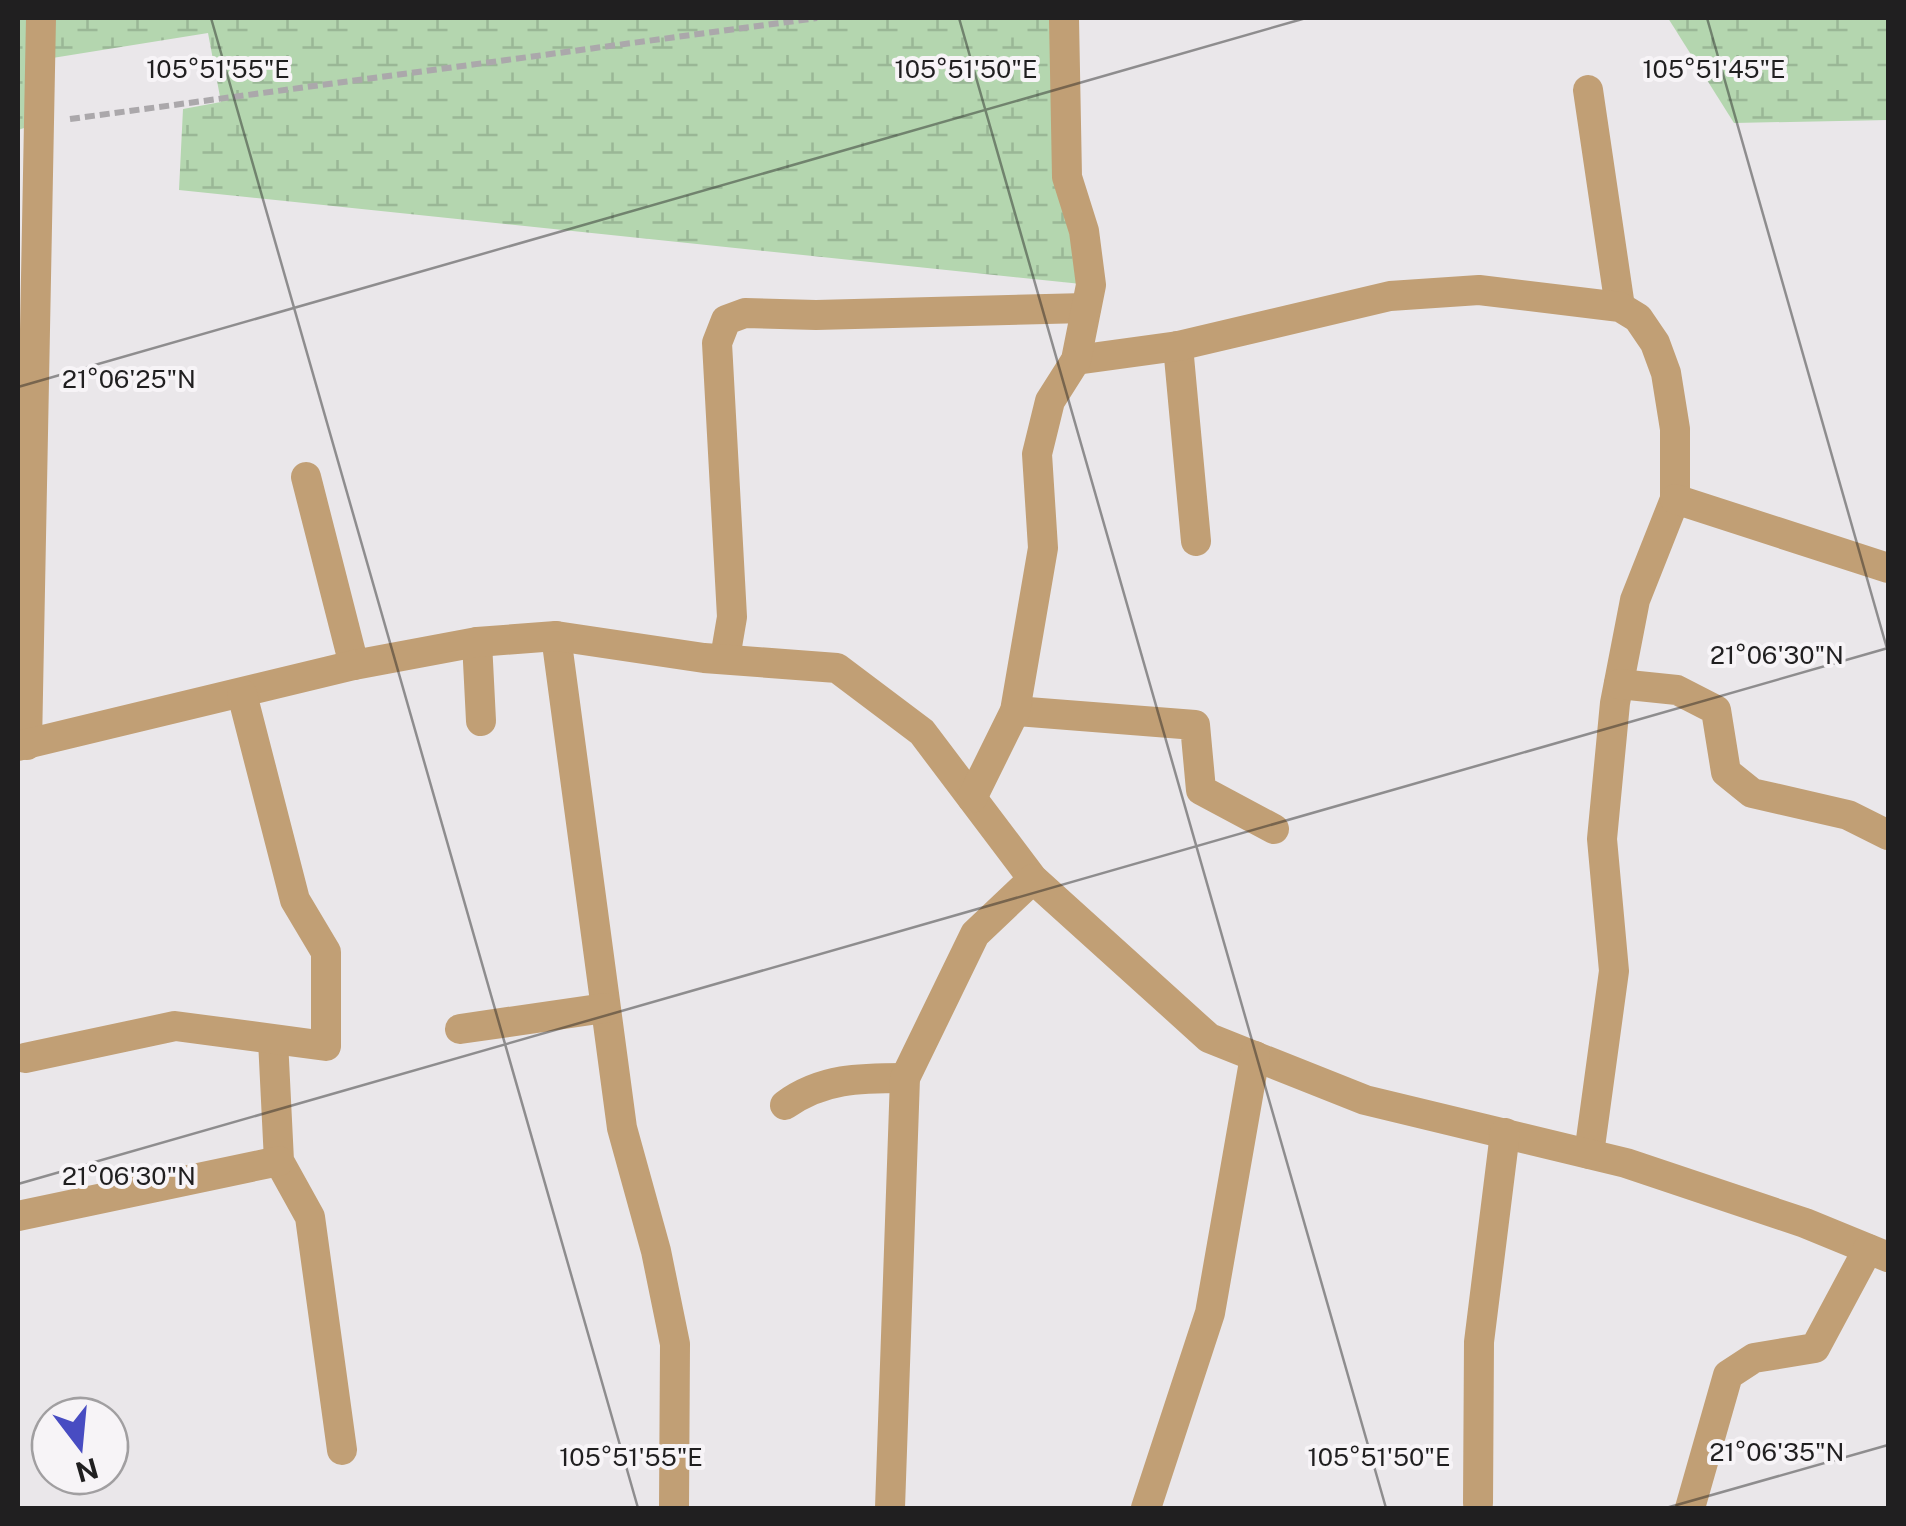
<svg xmlns="http://www.w3.org/2000/svg" width="1906" height="1526" font-family="'Public Sans',sans-serif">
	<style>
		.wetland { fill: url(#wetland-marsh) }
		.lines { fill: none; stroke-linecap: round; stroke-linejoin: round }
		.path { stroke: #aba8ab; stroke-width: 6; stroke-dasharray: 10 5; stroke-linecap: butt }
		.minor { stroke: #c19f75; stroke-width: 30 }
		.ticks { fill: none; stroke: #201f20; stroke-width: 2.5; stroke-opacity: 0.45 }
		.ticks-label { font-size: 25px; text-anchor: middle; fill: #201f20; stroke: #f7f4f7; stroke-width: 8; stroke-linejoin: round; paint-order: stroke }
	</style>
	<defs>
		<pattern id="wetland-marsh" width="20" height="14" patternUnits="userSpaceOnUse" patternTransform="scale(2.5)"><rect width="20" height="14" fill="#b4d6af"/><path d="M1 5h8M5 5V1M11 12h8M15 12V8" fill="none" stroke="#9ab796"/></pattern>
	</defs>
	<rect width="100%" height="100%" fill="#eae7ea"/>
	<g class="wetland">
		<path d="M18,18H1063L1091,285L179,190L183,109L221,102L208,33L40,60L39,123L18,130Z"/>
		<path d="M1668,18H1888V120L1734,123Z"/>
	</g>
	<g class="lines">
		<path class="path" d="M70,119L817,18"/>
		<g class="minor">
			<path d="M1588,90L1620,307"/>
			<path d="M1178,346L1196,541"/>
			<path d="M1076,360L1178,346L1390,296L1479,290L1620,307L1638,318L1655,343L1666,373L1675,429V499L1635,600L1615,703L1602,839L1614,971L1589,1154"/>
			<path d="M306,477L354,665"/>
			<path d="M1675,499L1888,568"/>
			<path d="M556,636L622,1128L656,1251L675,1344L674,1508"/>
			<path d="M477,642L481,721"/>
			<path d="M725,658L732,617L717,343L726,320L745,313L816,315L1086,308"/>
			<path d="M1619,684L1677,690L1716,710L1726,772L1752,793L1848,815L1888,835"/>
			<path d="M1015,711L1195,725L1201,790L1274,829"/>
			<path d="M27,745L41,18"/>
			<path d="M18,746L354,665L477,642L556,636L704,658L837,668L922,732L1033,879L1209,1038L1365,1100L1626,1163L1805,1223L1888,1257"/>
			<path d="M972,798L1015,711L1043,548L1037,454L1050,401L1076,360L1091,285L1084,231L1067,177L1064,18"/>
			<path d="M460,1029L605,1008"/>
			<path d="M273,1040L279,1161L310,1217L342,1450"/>
			<path d="M25,1058L175,1026L326,1046V952L295,900L242,694"/>
			<path d="M785,1105C822,1078 860,1078 905,1078"/>
			<path d="M18,1216L279,1161"/>
			<path d="M1478,1503L1479,1342L1505,1133"/>
			<path d="M890,1508L905,1078L975,934L1033,879"/>
			<path d="M1146,1508L1210,1313L1255,1056"/>
			<path d="M1690,1508L1728,1375L1754,1358L1815,1348L1868,1249"/>
		</g>
	</g>
	<path class="ticks" d="M211,18L638,1508M959,18L1386,1508M1707,18L1888,652M18,387L1306,18M18,1184L1888,648M1666,1508L1888,1445"/>
	<g class="ticks-label">
		<text x="218" y="78">105°51'55"E</text>
		<text x="966" y="78">105°51'50"E</text>
		<text x="1714" y="78">105°51'45"E</text>
		<text x="129" y="388">21°06'25"N</text>
		<text x="1777" y="664">21°06'30"N</text>
		<text x="129" y="1185">21°06'30"N</text>
		<text x="1777" y="1461">21°06'35"N</text>
		<text x="631" y="1466">105°51'55"E</text>
		<text x="1379" y="1466">105°51'50"E</text>
	</g>
	<rect width="1906" height="1526" fill="none" stroke="#201f20" stroke-width="40"/>
	<g transform="translate(80 1446) rotate(164)"><circle r="48" fill="#f7f4f7" stroke="#a19fa1" stroke-width="2.5"/>
	<path d="M0-8L18 38L0 25L-18 38Z" fill="#484cc2"/>
	<text y="-15" font-size="28" font-weight="bold" text-anchor="middle" fill="#201f20">N</text>
	</g>
</svg>
